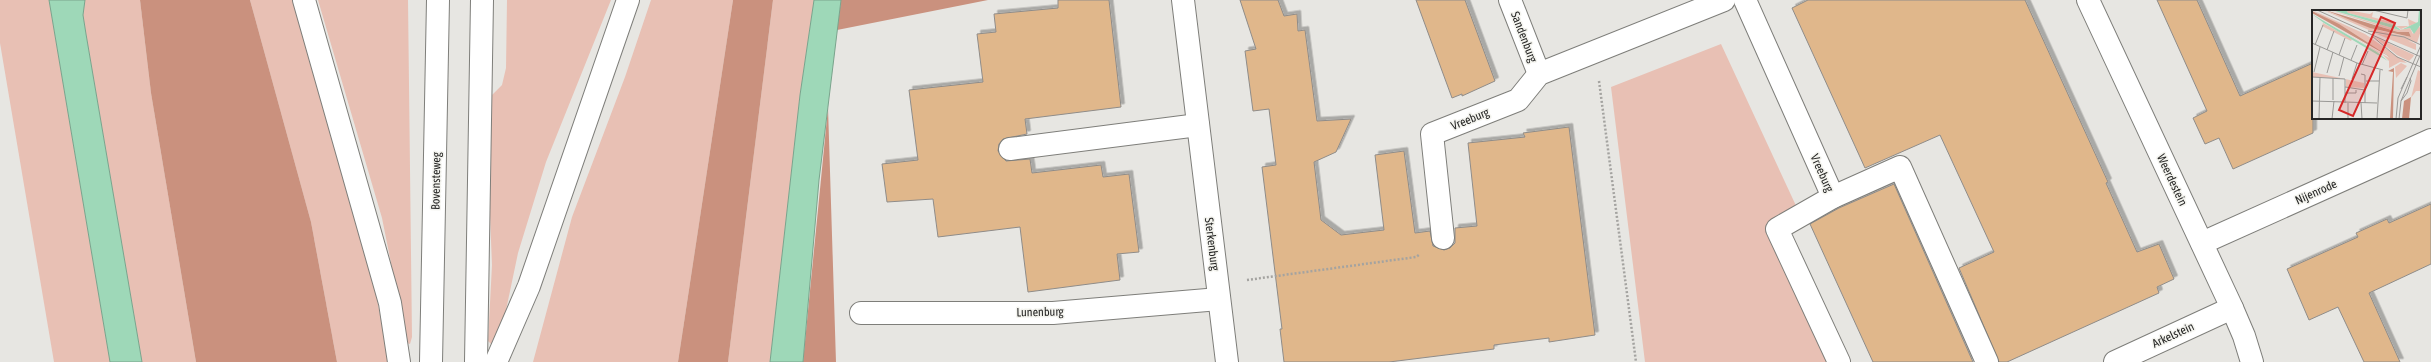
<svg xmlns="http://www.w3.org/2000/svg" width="2431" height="362" font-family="'Asap Condensed',sans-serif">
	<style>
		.green { fill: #e8c0b4 }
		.forest { fill: #ca917e }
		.water { fill: #9ed8b8; stroke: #7aa38c }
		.building { fill: #e0b78b; stroke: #8f8c89; filter: url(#shadow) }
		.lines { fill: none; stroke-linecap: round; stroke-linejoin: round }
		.minor-casing { stroke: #7e7e7a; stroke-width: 24 }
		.major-casing { stroke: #7e7e7a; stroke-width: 24 }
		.path { stroke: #a4a3a0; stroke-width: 2.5; stroke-dasharray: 2 2; stroke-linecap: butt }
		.minor { stroke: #fff; stroke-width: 22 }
		.major { stroke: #fff; stroke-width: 22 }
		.labels { text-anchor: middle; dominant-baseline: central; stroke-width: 3; stroke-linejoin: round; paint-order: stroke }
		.street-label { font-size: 12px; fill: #262625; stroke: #f4f4ef }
		.inset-road { fill: none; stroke: #9a9996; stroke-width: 1 }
		.view { fill: #d62828; fill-opacity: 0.15; stroke: #d62828; stroke-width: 2 }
		.inset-edge { fill: none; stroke: #262625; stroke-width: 2 }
	</style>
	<defs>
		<filter id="shadow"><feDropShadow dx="3.5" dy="-3.5" stdDeviation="0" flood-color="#0004"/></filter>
	</defs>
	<rect width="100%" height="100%" fill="#e7e6e2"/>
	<g class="green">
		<path d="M0,0H49L110,362H54L0,43Z"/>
		<path d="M85,0H140L151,93L196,362H142L86,34L83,15Z"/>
		<path d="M250,0H294L373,278L389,362H337L311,222Z"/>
		<path d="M318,0H408L412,337L410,344L407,343L382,218Z"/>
		<path d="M507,0H611L546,162L518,253L501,334L492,345L488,341L492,265L489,190L492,95L502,85L506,68Z"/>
		<path d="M651,0H733L678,362H533L572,217L625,77Z"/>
		<path d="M773,0H814L800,95L770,362H728Z"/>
		<path d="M1721,44L1798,210L1767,226L1828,362H1645L1611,87Z"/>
	</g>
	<g class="forest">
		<path d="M140,0H250L311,222L337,362H196L151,93Z"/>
		<path d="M733,0H773L728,362H678Z"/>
		<path d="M841,0H988L837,30Z"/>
		<path d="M828,108L836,362H803Z"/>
	</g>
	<g class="water">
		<path d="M49,0H85L83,15L86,34L142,362H110Z"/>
		<path d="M814,0H841L819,180L803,362H770L800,95Z"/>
	</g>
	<g class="building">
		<path d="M1058,0H1109L1121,107L1025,119L1027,134L1003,139L999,144L998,151L1006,161L1030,159L1032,173L1101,165L1103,177L1129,174L1139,252L1117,254L1120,280L1028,292L1020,227L938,237L933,199L887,202L882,164L918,160L909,90L983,82L977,34L996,32L994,14L1058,8Z"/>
		<path d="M1240,0H1278L1284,16L1297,14L1298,31L1305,30L1317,121L1351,119L1336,152L1314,162L1321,220L1341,235L1384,230L1375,155L1404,151L1415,233L1430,231L1433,246L1444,250L1450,248L1455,243V228L1477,226L1468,143L1525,137L1523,133L1569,127L1595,335L1549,342V338L1494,345V349L1389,362H1284L1280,329H1282L1262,167L1276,165L1269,109L1253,111L1245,51L1256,49Z"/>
		<path d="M1416,0H1465L1495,81L1462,96V94L1452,98Z"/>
		<path d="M1808,0H2025L2108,182L2106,183L2137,252L2159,244L2174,279L2157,287L2159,293L2007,362H1999L1959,268L1994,252L1940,135L1865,168L1792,8Z"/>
		<path d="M2157,0H2197L2240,96L2313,63V133L2233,169L2219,138L2205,144L2193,118L2207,111Z"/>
		<path d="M1894,184L1973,362H1873L1810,224L1839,208Z"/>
		<path d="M2431,204V264L2369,293L2400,362H2364L2338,307L2309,320L2287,269L2358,237L2356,233L2387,219L2389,223Z"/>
	</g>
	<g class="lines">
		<defs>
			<g id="minor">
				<path d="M1183,0L1227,362"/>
				<path d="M1510,0L1539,74"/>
				<path d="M1745,0L1833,197"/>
				<path d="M2088,0L2232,308L2244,336L2252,362"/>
				<path d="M1010,149L1198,125"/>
				<path d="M1443,238L1432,134L1518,100L1539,74L1724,0"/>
				<path d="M2202,243L2431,140"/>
				<path d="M861,313H1053L1219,299"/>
				<path d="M1839,362L1777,229L1833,197L1900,167L1987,362"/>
				<path d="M2115,362L2232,308"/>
			</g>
			<g id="major">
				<path d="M304,0L390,303L399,362"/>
				<path d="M431,362L438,0"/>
				<path d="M476,362L482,0"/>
				<path d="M496,362L529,286L628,0"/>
			</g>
		</defs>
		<use href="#minor" class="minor-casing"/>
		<use href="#major" class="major-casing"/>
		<g class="path">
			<path d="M1599,81L1636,362"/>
			<path d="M1247,280L1416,257L1420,254"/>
		</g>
		<use href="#minor" class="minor"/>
		<use href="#major" class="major"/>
	</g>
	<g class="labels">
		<g class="street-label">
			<text transform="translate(1524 37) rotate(69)">Sandenburg</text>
			<text transform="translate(1470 119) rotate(-22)">Vreeburg</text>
			<text transform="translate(1822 173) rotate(66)">Vreeburg</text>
			<text transform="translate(2172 180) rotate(65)">Weerdestein</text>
			<text transform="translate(436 181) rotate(-89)">Bovensteweg</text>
			<text transform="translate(2316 192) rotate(-24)">Nijenrode</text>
			<text transform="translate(1212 244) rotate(83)">Sterkenburg</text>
			<text transform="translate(1040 312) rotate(-1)">Lunenburg</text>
			<text transform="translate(2173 335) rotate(-25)">Arkelstein</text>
		</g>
	</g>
	<g transform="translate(2312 10)">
		<rect width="109" height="109" fill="#e7e6e2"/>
		<path d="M0,0L53,24L95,53L88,52L77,58V51L71,45L0,3L77,48L74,44ZM11,0L69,21L99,27L97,22H86L18,0L87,20L98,18L101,24L107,16L109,20L105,33L59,21ZM34,0L58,4L61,2L60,7L83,13L84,16H97L96,9L105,13L89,19L82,15L36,3ZM11,13L40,29L39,31L10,16ZM62,23L87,27L104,34V40ZM61,26L102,45L101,47L97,51L85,45ZM89,53L95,56L84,68L83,57ZM106,60L109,62V81H104L99,88ZM0,62L52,73V78L34,77V69L0,67Z" fill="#e8c0b4"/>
		<path d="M13,0L86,22H97L99,27L58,18ZM0,1L27,14L78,47L0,3ZM82,58L81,109H78L81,62L76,61ZM99,87L97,109H90L92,91Z" fill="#ca917e"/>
		<path d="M20,0H34L36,3L82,15L89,20L106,12L107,0H109V14L102,24L98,18L87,20ZM0,4L65,42L76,51L12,13Z" fill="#9ed8b8"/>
		<path class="inset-road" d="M5,0L109,47M61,0L95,8L96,0M56,21L92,27L109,35M60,26L85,47L109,57M0,33L45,53L71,60M3,35L11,15M15,40L22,21M27,45L33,28M39,50L45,35M50,55L56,41M2,62L8,37M15,63L21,42M49,64L53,65V93M27,66L32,47M0,67L33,69V93M40,69L45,53M54,71H67M33,77L53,80M89,79L95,67M33,83H44V80M21,90V68M0,91L65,93M89,91L95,83L99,71L98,68M36,93V109M49,93L50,109M7,109L8,67M20,109L22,91M65,109L68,60M84,109L86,88L109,35M87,109L89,91L109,43"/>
		<path class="view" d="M69,7L83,13L41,106L27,100Z"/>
		<rect width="109" height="109" class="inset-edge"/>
	</g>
</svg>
